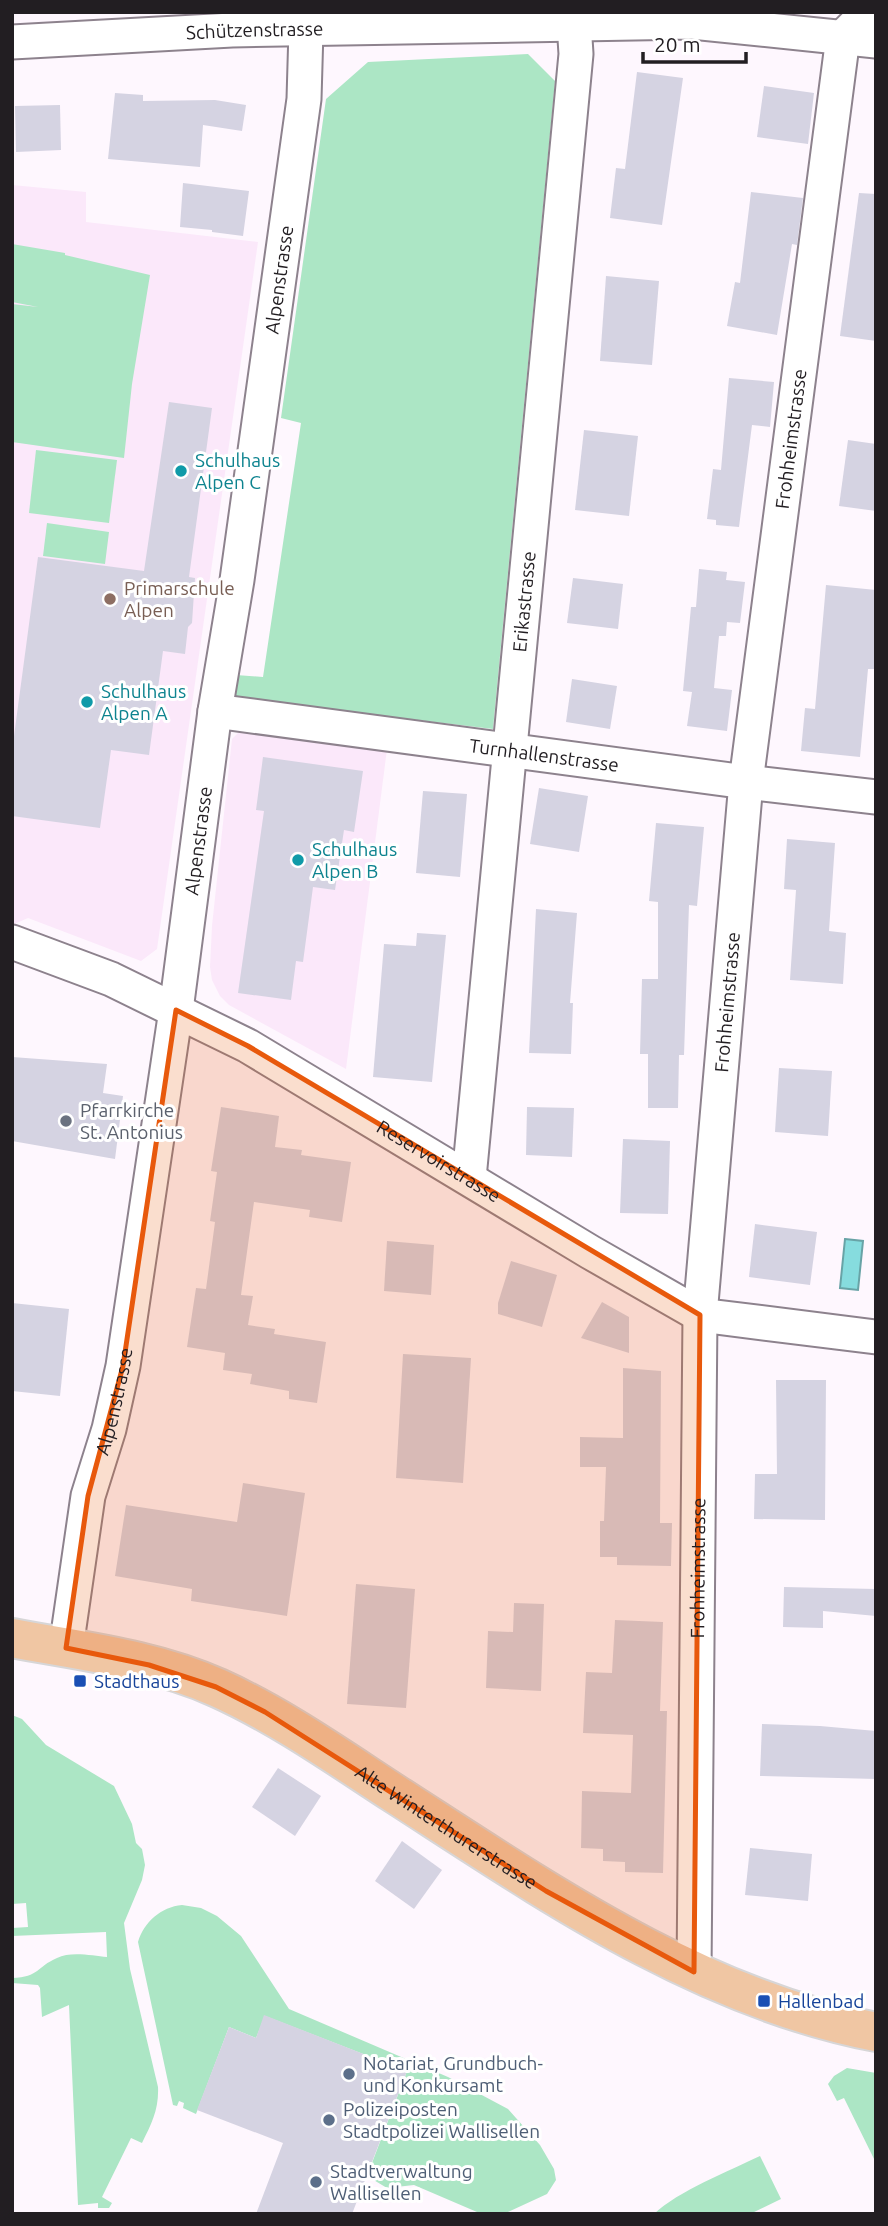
<svg xmlns="http://www.w3.org/2000/svg" width="888" height="2226" font-family="Ubuntu,sans-serif">
	<style>
		.built { fill: #fbe8fa }
		.green { fill: #ace6c5 }
		.water { fill: #86dcde; stroke: #68a3a6; stroke-width: 2 }
		.building { fill: #d5d3e2 }
		.lines { fill: none; stroke-linecap: round; stroke-linejoin: round }
		.minor-casing { stroke: #8d828d; stroke-width: 37 }
		.major-casing { stroke: #d7d6d7; stroke-width: 42 }
		.minor { stroke: #fff; stroke-width: 33 }
		.major { stroke: #f0c6a3; stroke-width: 38 }
		.marked { fill: #e8590c; fill-opacity: 0.2; stroke: #e8590c; stroke-width: 5; stroke-linejoin: round }
		.culture-dot { fill: #0f9aa8; stroke: #fff; stroke-width: 2.5 }
		.education-dot { fill: #8d6e63; stroke: #fff; stroke-width: 2.5 }
		.worship-dot { fill: #6b7280; stroke: #fff; stroke-width: 2.5 }
		.transit-dot { fill: #1a4fb4; stroke: #fff; stroke-width: 2.5 }
		.service-dot { fill: #5c6f8a; stroke: #fff; stroke-width: 2.5 }
		.labels { text-anchor: middle; dominant-baseline: central; stroke-width: 6; stroke-linejoin: round; paint-order: stroke }
		.street-label { font-size: 19px; fill: #221e22; stroke: #fff }
		.culture-label { font-size: 19px; fill: #0d838f; stroke: #fff; text-anchor: start }
		.education-label { font-size: 19px; fill: #785e54; stroke: #fff; text-anchor: start }
		.worship-label { font-size: 19px; fill: #5b616d; stroke: #fff; text-anchor: start }
		.transit-label { font-size: 19px; fill: #164399; stroke: #fff; text-anchor: start }
		.service-label { font-size: 19px; fill: #4e5e75; stroke: #fff; text-anchor: start }
	</style>
	<rect width="100%" height="100%" fill="#fef7fe"/>
	<g class="built">
		<path d="M12,185L86,192V222L258,242L157,949L141,961L28,918L12,925Z"/>
		<path d="M245,732L387,749L346,1069L229,1005L220,996L212,980L210,967L212,926L232,739L238,733Z"/>
	</g>
	<g class="green">
		<path d="M528,54L555,81L493,729L234,698L236,675L263,677L301,423L281,418L326,99L368,62Z"/>
		<path d="M12,244L65,253V255L150,275L132,384L124,458L12,442V304L38,307L12,302Z"/>
		<path d="M36,450L117,460L109,523L29,513Z"/>
		<path d="M47,523L109,532L105,564L43,556Z"/>
		<path d="M12,1715L22,1719L46,1745L114,1786L132,1824L136,1843L142,1849L145,1865L142,1880L124,1923L130,1969L158,2087C159,2109 152,2123 142,2143L131,2138L102,2197L112,2203L109,2208H98V2203L78,2205L69,2005L42,2017L40,1988L38,1985L12,1983V1978C40,1977 36,1967 57,1958C71,1951 93,1956 107,1957L106,1932L12,1936V1928L28,1927L26,1903L12,1904Z"/>
		<path d="M182,1905L201,1908L217,1916L241,1936L289,2009L448,2077L508,2109L540,2145L554,2169L556,2180L547,2194L508,2212L490,2213L477,2212L414,2185L387,2188L367,2176L407,2071L265,2016L256,2038L229,2027L196,2114L183,2108L184,2103L179,2101L177,2106L173,2105L138,1942C144,1922 161,1907 182,1905Z"/>
		<path d="M847,2068L876,2073V2163L844,2098L837,2101L828,2084L834,2076Z"/>
		<path d="M760,2156L781,2199L750,2214H654C678,2191 729,2171 760,2156Z"/>
	</g>
	<path class="water" d="M845,1239L863,1241L858,1290L840,1288Z"/>
	<g class="building">
		<path d="M637,72L683,78L662,225L610,218L616,168L625,169Z"/>
		<path d="M764,86L814,93L808,144L757,137Z"/>
		<path d="M115,93L143,95V101L215,100L246,105L242,131L203,125L200,167L108,159Z"/>
		<path d="M60,105L61,150L16,152L15,106Z"/>
		<path d="M183,183L249,191L243,236L212,232V230L180,227Z"/>
		<path d="M751,192L803,198L797,245L792,244L777,335L727,326L735,282L740,283Z"/>
		<path d="M859,193L876,194V341L840,336Z"/>
		<path d="M606,276L659,281L652,365L600,361Z"/>
		<path d="M729,378L774,382L770,427L752,425L739,527L716,525V520L707,519L713,469L721,470Z"/>
		<path d="M169,402L212,408L189,577L195,578L192,623L188,627L185,654L163,651L149,755L111,750L100,828L12,816V751L38,557L144,571Z"/>
		<path d="M584,430L638,436L629,516L575,510Z"/>
		<path d="M848,440L876,444V511L839,506Z"/>
		<path d="M699,569L727,572L726,580L745,582L740,623L727,622L726,636H719L714,688L732,690L727,731L687,726L692,692L683,691L691,607H696Z"/>
		<path d="M573,578L623,584L618,629L567,623Z"/>
		<path d="M826,585L876,590V647L874,669H868L860,757L801,751L805,708L815,709Z"/>
		<path d="M572,679L617,686L610,729L566,722Z"/>
		<path d="M263,757L363,771L354,832L344,830L335,890L313,887L303,962L296,961L291,1000L238,993L264,811L256,810Z"/>
		<path d="M539,788L588,796L579,852L530,844Z"/>
		<path d="M423,791L467,794L460,877L416,873Z"/>
		<path d="M656,823L704,827L697,906L689,905L684,1055H679L678,1108H648V1054H640L642,979H658V902L649,901Z"/>
		<path d="M787,839L835,843L829,931L846,933L843,984L790,980L796,890L784,889Z"/>
		<path d="M536,909L577,913L570,1003H573L571,1054L529,1053Z"/>
		<path d="M417,933L446,935L432,1082L373,1077L384,944L416,946Z"/>
		<path d="M12,1057L107,1064L103,1093L123,1096L115,1159L12,1141Z"/>
		<path d="M779,1068L832,1071L828,1136L775,1132Z"/>
		<path d="M221,1107L279,1116L275,1147L302,1150L301,1155L351,1162L342,1222L309,1217L310,1210L254,1202L241,1295L253,1296L248,1325L275,1329L274,1334L326,1342L317,1403L289,1399V1391L250,1384L252,1374L223,1370L225,1353L187,1347L196,1288L206,1289L215,1222L210,1221L217,1172L211,1171Z"/>
		<path d="M527,1107L574,1108L572,1157L526,1155Z"/>
		<path d="M623,1139L670,1141L668,1214L620,1213Z"/>
		<path d="M755,1224L817,1232L810,1285L749,1277Z"/>
		<path d="M387,1241L434,1245L431,1295L384,1291Z"/>
		<path d="M511,1261L557,1275L542,1327L498,1314V1303Z"/>
		<path d="M602,1302L629,1317V1353L581,1338Z"/>
		<path d="M12,1303L69,1309L60,1396L12,1391Z"/>
		<path d="M403,1354L471,1358L463,1483L396,1478Z"/>
		<path d="M623,1368L661,1371L660,1523H672L671,1566L617,1565V1557H600V1521H604L606,1467H580V1437L623,1438Z"/>
		<path d="M776,1380H826L825,1520L754,1519L755,1474H777Z"/>
		<path d="M243,1483L305,1493L287,1616L191,1601L192,1589L115,1576L126,1505L237,1522Z"/>
		<path d="M356,1584L415,1589L406,1708L347,1704Z"/>
		<path d="M784,1587L876,1589V1616L823,1611V1628L783,1627Z"/>
		<path d="M514,1603L544,1604L541,1691L486,1688L488,1631L513,1632Z"/>
		<path d="M615,1620L663,1622L660,1711H667L663,1873L625,1872V1862L603,1861V1849L581,1848L582,1791L631,1793L633,1735L583,1733L586,1672L612,1673Z"/>
		<path d="M762,1724L820,1726L876,1731V1779L760,1776Z"/>
		<path d="M278,1768L321,1796L295,1836L252,1807Z"/>
		<path d="M402,1841L442,1870L414,1909L375,1881Z"/>
		<path d="M750,1848L812,1854L808,1901L745,1895Z"/>
		<path d="M264,2015L407,2071L352,2214H256L283,2143L197,2110L229,2027L256,2038Z"/>
	</g>
	<g class="lines">
		<defs>
			<g id="minor">
				<path d="M843,37L868,12"/>
				<path id="s1" d="M12,42L232,30L692,22L876,41"/>
				<path id="s2" d="M215,711L746,782L876,797"/>
				<path id="s3" d="M12,942L111,979L248,1046L590,1252L700,1315L876,1337"/>
				<path id="s4" d="M469,1178L576,54L574,23"/>
				<path id="s5" d="M66,1648L88,1496L109,1429L123,1366L176,1010L215,711L237,580L304,99L306,30"/>
				<path id="s6" d="M694,1972L700,1315L746,782L843,37"/>
			</g>
			<g id="major">
				<path id="s7" d="M12,1638C81,1651 154,1659 218,1688C280,1716 338,1757 395,1794C544,1890 699,1998 876,2032"/>
			</g>
		</defs>
		<use href="#minor" class="minor-casing"/>
		<use href="#major" class="major-casing"/>
		<use href="#minor" class="minor"/>
		<use href="#major" class="major"/>
	</g>
	<path class="marked" d="M176,1010L248,1046L700,1315L694,1972L546,1891L265,1712L216,1687L149,1665L66,1648L88,1496L123,1366Z"/>
	<g class="culture-dot">
		<circle cx="181" cy="471" r="7"/>
		<circle cx="87" cy="702" r="7"/>
		<circle cx="298" cy="860" r="7"/>
	</g>
	<circle class="education-dot" cx="110" cy="599" r="7"/>
	<circle class="worship-dot" cx="66" cy="1121" r="7"/>
	<g class="transit-dot">
		<rect x="73" y="1674" width="14" height="14" rx="3.5"/>
		<rect x="757" y="1994" width="14" height="14" rx="3.5"/>
	</g>
	<g class="service-dot">
		<circle cx="349" cy="2074" r="7"/>
		<circle cx="329" cy="2120" r="7"/>
		<circle cx="316" cy="2182" r="7"/>
	</g>
	<g class="labels">
		<g class="street-label">
			<text stroke="none"><textPath href="#s1" startOffset="243">Schützenstrasse</textPath></text>
			<text stroke="none"><textPath href="#s5" startOffset="1386">Alpenstrasse</textPath></text>
			<text stroke="none"><textPath href="#s6" startOffset="1538">Frohheimstrasse</textPath></text>
			<text stroke="none"><textPath href="#s4" startOffset="579">Erikastrasse</textPath></text>
			<text stroke="none"><textPath href="#s2" startOffset="332">Turnhallenstrasse</textPath></text>
			<text stroke="none"><textPath href="#s5" startOffset="819">Alpenstrasse</textPath></text>
			<text stroke="none"><textPath href="#s6" startOffset="971">Frohheimstrasse</textPath></text>
			<text stroke="none"><textPath href="#s3" startOffset="481">Reservoirstrasse</textPath></text>
			<text stroke="none"><textPath href="#s5" startOffset="252">Alpenstrasse</textPath></text>
			<text stroke="none"><textPath href="#s6" startOffset="404">Frohheimstrasse</textPath></text>
			<text stroke="none"><textPath href="#s7" startOffset="480">Alte Winterthurerstrasse</textPath></text>
		</g>
		<g class="culture-label">
			<text x="195" y="460">Schulhaus<tspan x="195" dy="22">Alpen C</tspan></text>
			<text x="101" y="691">Schulhaus<tspan x="101" dy="22">Alpen A</tspan></text>
			<text x="312" y="849">Schulhaus<tspan x="312" dy="22">Alpen B</tspan></text>
		</g>
		<g class="education-label">
			<text x="124" y="588">Primarschule<tspan x="124" dy="22">Alpen</tspan></text>
		</g>
		<g class="worship-label">
			<text x="80" y="1110">Pfarrkirche<tspan x="80" dy="22">St. Antonius</tspan></text>
		</g>
		<g class="transit-label">
			<text x="94" y="1681">Stadthaus</text>
			<text x="778" y="2001">Hallenbad</text>
		</g>
		<g class="service-label">
			<text x="363" y="2063">Notariat, Grundbuch-<tspan x="363" dy="22">und Konkursamt</tspan></text>
			<text x="343" y="2109">Polizeiposten<tspan x="343" dy="22">Stadtpolizei Wallisellen</tspan></text>
			<text x="330" y="2171">Stadtverwaltung<tspan x="330" dy="22">Wallisellen</tspan></text>
		</g>
	</g>
	<rect width="888" height="2226" fill="none" stroke="#221e22" stroke-width="28"/>
	<path d="M643 52v10h103v-10" fill="none" stroke="#221e22" stroke-width="3.5"/>
	<text x="654" y="52" font-size="21" fill="#221e22" stroke="#ffffff" stroke-width="5" paint-order="stroke">20 m</text>
</svg>
